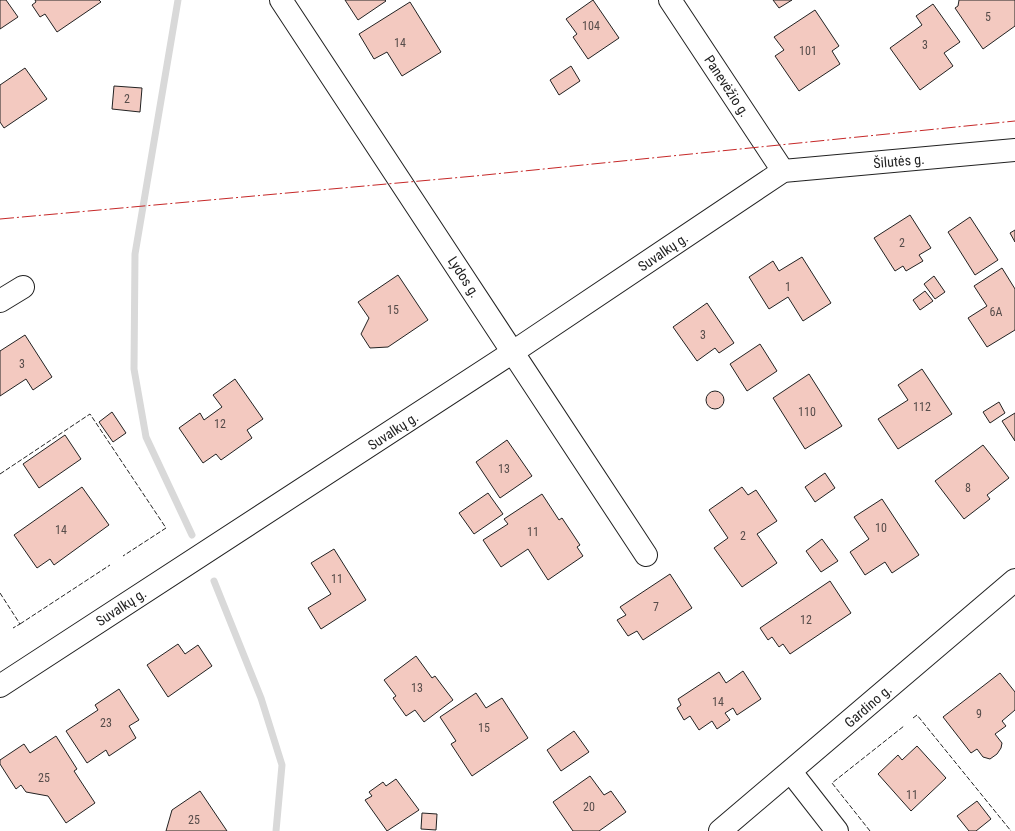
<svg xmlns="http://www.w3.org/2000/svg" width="1015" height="831" font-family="'Roboto Condensed',sans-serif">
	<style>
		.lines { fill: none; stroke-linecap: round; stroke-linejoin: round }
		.stream { stroke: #d9d9d9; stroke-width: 7 }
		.building { fill: #f3c9c0; stroke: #222 }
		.minor-casing { stroke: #222; stroke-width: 24 }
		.minor { stroke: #fff; stroke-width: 22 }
		.fence { stroke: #222; stroke-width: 1; stroke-dasharray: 5 2; stroke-linecap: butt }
		.power { stroke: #c62828; stroke-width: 1; stroke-dasharray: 14 3 2 3; stroke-linecap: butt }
		.labels { text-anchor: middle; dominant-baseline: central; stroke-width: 3; stroke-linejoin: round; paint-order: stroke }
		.number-label { font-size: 12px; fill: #564c4a }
		.street-label { font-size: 14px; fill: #222; stroke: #fff }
	</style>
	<rect width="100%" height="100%" fill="#fff"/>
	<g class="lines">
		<g class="stream">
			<path d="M178,0L135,254L134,369L146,437L192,535"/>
			<path d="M214,581L261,698L282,765L276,831"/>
		</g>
	</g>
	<g class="building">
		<path d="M0,0H6L18,17L0,29Z"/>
		<path d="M35,0H99L101,2L57,32L45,14L40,17L32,5L36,2Z"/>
		<path d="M345,0H385L386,1L358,20Z"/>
		<path d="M593,0L619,38L588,59L573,37L577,34L566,19Z"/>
		<path d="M773,0H792L779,8Z"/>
		<path d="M959,0H1015V26L983,49L955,8L958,6Z"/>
		<path d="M410,2L441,52L402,76L387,52L374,59L359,34Z"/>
		<path d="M933,4L960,42L944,53L953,66L920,90L890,48L922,25L916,16Z"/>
		<path d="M815,10L839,46L832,51L840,64L799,91L775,56L784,50L774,37Z"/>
		<path d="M571,66L580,81L559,95L550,80Z"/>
		<path d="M25,68L47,99L4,128L0,122V85Z"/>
		<path d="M114,86L142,88L140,112L112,109Z"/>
		<path d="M910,215L931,248L919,255L923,261L906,271L903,266L895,271L874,238Z"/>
		<path d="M970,217L998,260L975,275L948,232Z"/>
		<path d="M1015,230V242L1010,233Z"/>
		<path d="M802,257L831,303L803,321L788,297L769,309L749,277L773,261L779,271Z"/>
		<path d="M1002,268L1015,289V330L987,347L968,318L987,306L974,286Z"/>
		<path d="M398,275L428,320L388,347L370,348L361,334L369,318L358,302Z"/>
		<path d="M934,276L945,292L935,299L924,284Z"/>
		<path d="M925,291L933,301L920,310L913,300Z"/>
		<path d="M707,303L734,343L719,353L715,348L697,361L673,327Z"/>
		<path d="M25,335L52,377L33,390L26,379L0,396V351Z"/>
		<path d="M760,344L777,371L747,391L730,364Z"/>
		<path d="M922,369L952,414L898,449L878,419L908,400L898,385Z"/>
		<path d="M809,374L842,426L805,449L773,398Z"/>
		<path d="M235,379L263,419L247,430L252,438L221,460L216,454L203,463L179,428L200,413L204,420L222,407L213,395Z"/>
		<circle cx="715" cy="400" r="9"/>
		<path d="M999,402L1005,413L990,423L983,412Z"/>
		<path d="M112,412L126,433L113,442L99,422Z"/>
		<path d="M1015,413V441L1002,421Z"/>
		<path d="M65,435L81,459L39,488L23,464Z"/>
		<path d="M507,440L532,476L500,498L476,462Z"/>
		<path d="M983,445L1009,478L987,495L990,499L964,519L935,481Z"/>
		<path d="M825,473L835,488L815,502L805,487Z"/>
		<path d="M82,487L109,525L54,565L50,559L37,568L14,535Z"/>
		<path d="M742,487L748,495L756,490L777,521L757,534L777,563L742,587L714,548L728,538L709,510Z"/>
		<path d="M488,493L503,514L474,534L459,513Z"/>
		<path d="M542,494L559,520L562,518L580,545L577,547L583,556L548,580L528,549L501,567L483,540L508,524L504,519Z"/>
		<path d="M882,499L919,555L892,573L885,562L865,575L850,552L869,539L854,517Z"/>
		<path d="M822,539L838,561L821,572L806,551Z"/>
		<path d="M334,549L366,600L321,629L308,608L331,594L311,563Z"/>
		<path d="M670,574L692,608L643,640L637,631L628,636L617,620L626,615L620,607Z"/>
		<path d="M830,581L851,613L790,654L783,644L779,647L772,637L768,640L760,628Z"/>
		<path d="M178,644L185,654L198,645L212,666L168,697L147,665Z"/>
		<path d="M416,656L432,678L435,676L453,700L424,722L415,710L406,716L393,698L396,696L384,680Z"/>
		<path d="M743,671L761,699L737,715L733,708L725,713L730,720L717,729L712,721L699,730L690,716L684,720L677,708L681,705L678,699L719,672L726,683Z"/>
		<path d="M1000,673L1015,692V710L1002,721L1006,726L995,734L1002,743L1001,748L997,754L990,759L983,757L977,749L971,753L943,717Z"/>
		<path d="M119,689L139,720L129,726L136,738L109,756L106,750L87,763L66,731L98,710L95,705Z"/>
		<path d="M476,693L486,708L502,698L528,738L472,776L451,744L456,741L440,717Z"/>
		<path d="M574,731L589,752L561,771L547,750Z"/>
		<path d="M56,736L77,769L74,771L95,803L66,823L48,796L26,792L21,785L16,789L0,764V760L24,744L30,753Z"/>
		<path d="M917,746L946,778L911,811L878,774L898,755L902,760Z"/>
		<path d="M590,776L604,795L611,791L626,812L599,831H573L553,802Z"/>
		<path d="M396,779L419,810L387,831L365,800L372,796L369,792L383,782L386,786Z"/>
		<path d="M200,791L227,831H166L172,810Z"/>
		<path d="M977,801L991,819L976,831H969L957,816Z"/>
		<path d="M422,813L437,814L436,830L421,829Z"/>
	</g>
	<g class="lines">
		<defs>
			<g id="minor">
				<path d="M281,0L646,555"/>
				<path d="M670,0L783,171"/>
				<path d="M0,301L23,287"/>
				<path d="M0,686L513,352L783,171L1015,150"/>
				<path d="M791,772L837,831"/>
				<path d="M720,831L1015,580"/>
			</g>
		</defs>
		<use href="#minor" class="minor-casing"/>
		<use href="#minor" class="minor"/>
		<g class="fence">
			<path d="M0,474L90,414L166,528L123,556"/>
			<path d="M0,593L20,624L13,628"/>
			<path d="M20,624L110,565"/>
			<path d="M913,718L917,715L1011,831"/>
			<path d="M870,831L832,783L904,726"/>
		</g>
		<path class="power" d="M0,219L475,176L1015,121"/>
	</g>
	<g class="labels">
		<g class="number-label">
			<text x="988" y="17">5</text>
			<text x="591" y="26">104</text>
			<text x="400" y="43">14</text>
			<text x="925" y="45">3</text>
			<text x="808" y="51">101</text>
			<text x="127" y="99">2</text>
			<text x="902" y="243">2</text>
			<text x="788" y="287">1</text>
			<text x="393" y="310">15</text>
			<text x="996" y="312">6A</text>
			<text x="703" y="335">3</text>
			<text x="22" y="364">3</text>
			<text x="922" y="407">112</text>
			<text x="807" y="412">110</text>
			<text x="220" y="424">12</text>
			<text x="504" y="469">13</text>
			<text x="968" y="488">8</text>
			<text x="881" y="528">10</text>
			<text x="61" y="530">14</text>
			<text x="533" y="532">11</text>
			<text x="743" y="536">2</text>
			<text x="337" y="579">11</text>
			<text x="656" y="607">7</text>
			<text x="806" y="620">12</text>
			<text x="417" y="688">13</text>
			<text x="718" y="702">14</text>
			<text x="979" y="714">9</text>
			<text x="106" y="723">23</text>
			<text x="484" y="728">15</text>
			<text x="44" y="778">25</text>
			<text x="912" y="795">11</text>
			<text x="589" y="807">20</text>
			<text x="194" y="820">25</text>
		</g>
		<g class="street-label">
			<text transform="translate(727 86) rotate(57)">Panevėžio g.</text>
			<text transform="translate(899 161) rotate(-5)">Šilutės g.</text>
			<text transform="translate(663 252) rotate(-34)">Suvalkų g.</text>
			<text transform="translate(464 277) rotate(57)">Lydos g.</text>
			<text transform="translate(393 431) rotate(-33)">Suvalkų g.</text>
			<text transform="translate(121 607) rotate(-33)">Suvalkų g.</text>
			<text transform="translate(868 706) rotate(-41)">Gardino g.</text>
		</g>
	</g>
</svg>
